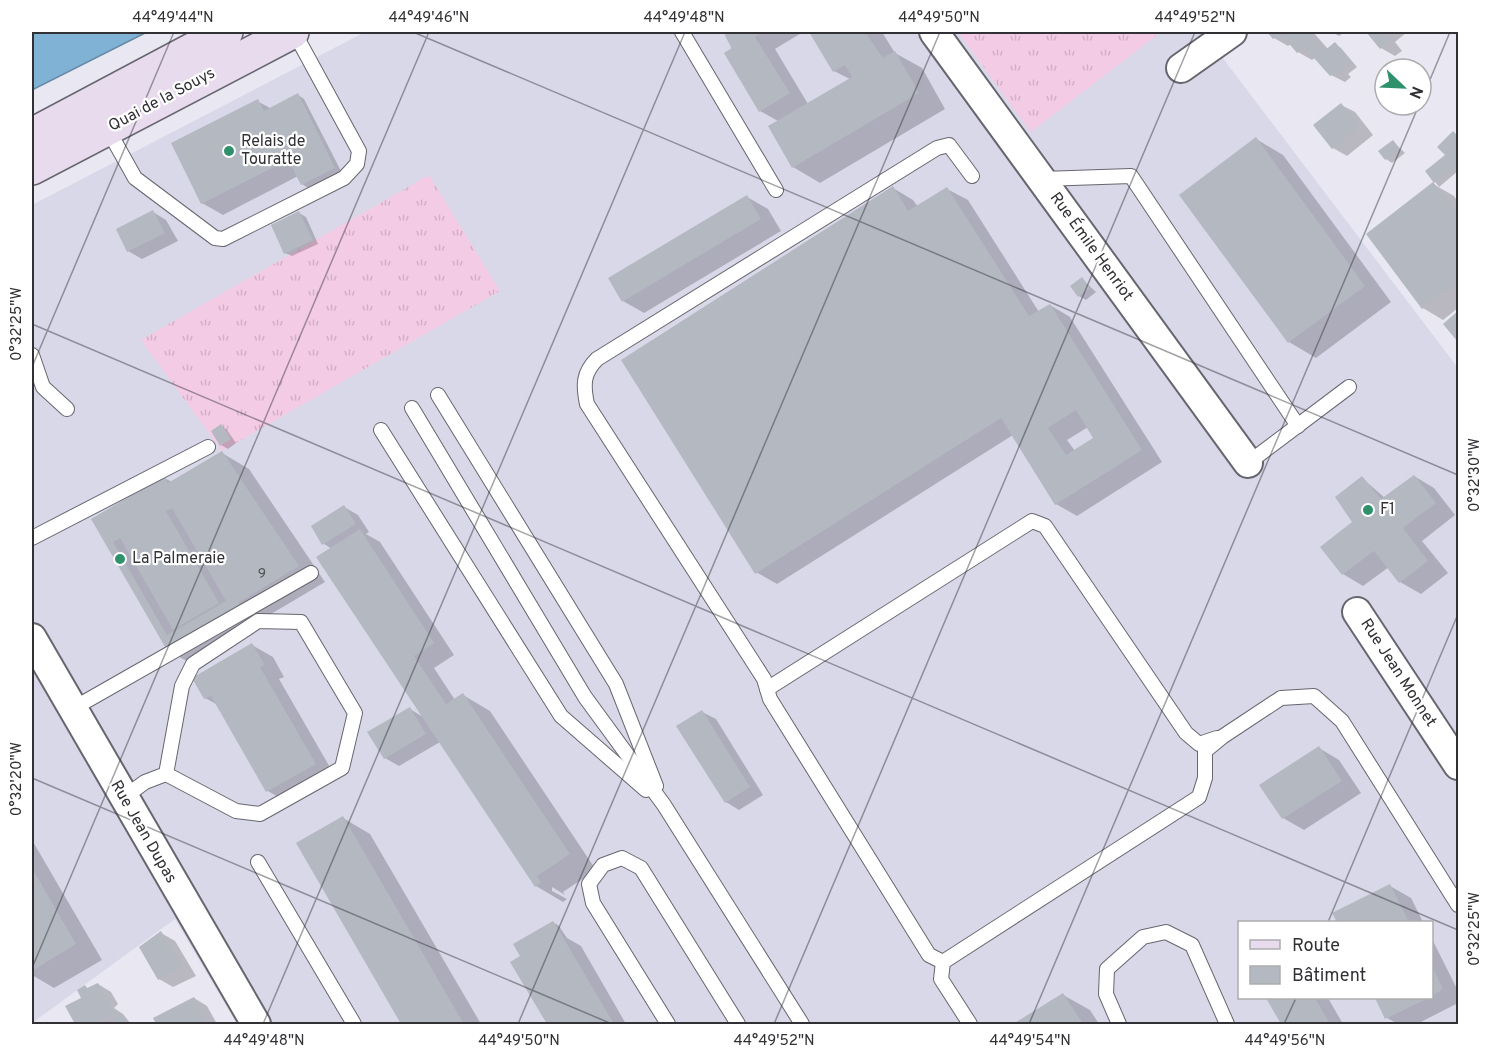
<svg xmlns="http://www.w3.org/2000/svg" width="1490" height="1056" font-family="Overpass,sans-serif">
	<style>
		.built { fill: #d9d8e9; fill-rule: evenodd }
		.grass { fill: url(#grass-tufts) }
		.water { fill: #80b2d5; stroke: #688ba5; stroke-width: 1.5 }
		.shadow { fill: #0003; fill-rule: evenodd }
		.building { fill: #b3b8c1; fill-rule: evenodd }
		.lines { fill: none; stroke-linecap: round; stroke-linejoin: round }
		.lane-casing { stroke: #67666f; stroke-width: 16 }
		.street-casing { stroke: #67666f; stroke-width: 32 }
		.secondary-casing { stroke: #67666f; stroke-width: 36 }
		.lane { stroke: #fff; stroke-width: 14 }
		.street { stroke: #fff; stroke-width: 28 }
		.secondary { stroke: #e8dbee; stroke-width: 33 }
		.ticks { fill: none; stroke: #313035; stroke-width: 1.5; stroke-opacity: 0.45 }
		.poi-dot { fill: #2e916b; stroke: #fff; stroke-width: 2 }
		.labels { text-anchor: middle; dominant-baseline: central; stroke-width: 4.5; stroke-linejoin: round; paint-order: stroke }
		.number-label { font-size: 14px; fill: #525258 }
		.street-label { font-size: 16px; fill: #313035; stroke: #fff }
		.poi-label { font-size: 16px; fill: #313035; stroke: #fff; text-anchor: start }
		.neatline { fill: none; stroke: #313035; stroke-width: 2 }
		.ticks-label { font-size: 15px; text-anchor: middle; fill: #313035 }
	</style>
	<defs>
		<pattern id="grass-tufts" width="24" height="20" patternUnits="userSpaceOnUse" patternTransform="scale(1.5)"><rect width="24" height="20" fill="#f4cbe5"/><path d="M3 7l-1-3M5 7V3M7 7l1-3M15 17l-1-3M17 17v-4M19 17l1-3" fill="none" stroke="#d2afc5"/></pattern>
	</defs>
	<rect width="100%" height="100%" fill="#e8e7f2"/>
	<path class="built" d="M365,32H1203L1458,368V1024H237L175,919L32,1023V205ZM1240,922H1432V998H1240Z"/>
	<g class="grass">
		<path d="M958,32H1161L1031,132Z"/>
		<path d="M429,175L500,291L222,451L141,340Z"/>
	</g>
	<path class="water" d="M32,32H147L32,90Z"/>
	<g class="shadow">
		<path d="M727,32H803L775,49L808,104L850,79L834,71L811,32H882L895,53L922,68L945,109L820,183L793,167L770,127L778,121L760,111L726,36Z"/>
		<path d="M1269,32H1313L1328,49L1335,44L1341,48L1357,67L1348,74L1351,77L1345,82L1331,75L1316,57L1312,60L1298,52L1291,44L1288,46L1274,38Z"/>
		<path d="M1332,32H1345L1339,36Z"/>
		<path d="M1368,32H1407L1395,42L1402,51L1395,56L1381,48Z"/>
		<path d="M298,95L304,99L341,171L308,188L302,184L298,176L223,215L202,203L257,101L272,109Z"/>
		<path d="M1341,105L1355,112L1373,135L1347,156L1333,148L1315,125Z"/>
		<path d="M1454,133L1458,136V171L1439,187L1427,171L1447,155Z"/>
		<path d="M1256,139L1283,155L1391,302L1316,358L1289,342L1181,195Z"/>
		<path d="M1393,142L1405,153L1392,163L1386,159Z"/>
		<path d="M1433,184L1454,196L1458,202V308L1443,320L1423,308Z"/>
		<path d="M893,188L913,200L918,207L947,189L968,200L1039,312L1050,305L1070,317L1162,462L1077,516L1056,504L1013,435L777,584L756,572ZM1088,427L1095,438L1075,451L1067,440Z"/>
		<path d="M747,197L768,209L781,231L644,313L623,301Z"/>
		<path d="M153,212L166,220L178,241L142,259L128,251Z"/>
		<path d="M299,213L306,217L318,244L292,256L285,253Z"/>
		<path d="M1082,279L1096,292L1086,300L1079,296Z"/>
		<path d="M221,426L227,430L236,443L228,449L221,445Z"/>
		<path d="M222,453L249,469L325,582L266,617L256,612L261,621L190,663L169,651L93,520L164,478L172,482Z"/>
		<path d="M1414,476L1434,488L1455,515L1422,541L1448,573L1421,594L1400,582L1389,567L1363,586L1343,574L1362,478L1385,498Z"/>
		<path d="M344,507L358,515L369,532L366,534L380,542L454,655L434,668L455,700L463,695L490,711L596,870L563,892L565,895L552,887V891L567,899L563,902L536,886L440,742L399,766L385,758L410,709L423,717L332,549L324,544Z"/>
		<path d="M252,645L273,657L284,677L279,679L335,776L288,803L268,791L218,705L205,698Z"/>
		<path d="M702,712L716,719L763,795L739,810L726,802Z"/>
		<path d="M1319,748L1339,760L1361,793L1304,830L1283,818Z"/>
		<path d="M343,818L370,834L481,1024H403L298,844Z"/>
		<path d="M32,840L102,960L54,988L32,975Z"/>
		<path d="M1390,886L1411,898L1423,922H1339L1334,914Z"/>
		<path d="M553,922L559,926L567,938L581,946L626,1024H548L512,962L523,956Z"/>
		<path d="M161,933L175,941L196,976L173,987L159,979Z"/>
		<path d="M1432,939L1458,991V1003L1417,1024H1398L1387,1018L1376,998H1432Z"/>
		<path d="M98,984L111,992L118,1004L114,1008L123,1014L131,1024H77L67,1007L85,998V987L89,989Z"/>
		<path d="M1063,995L1090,1010L1099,1024H1017Z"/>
		<path d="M194,998L207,1006L217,1024H158L155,1018Z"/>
		<path d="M1268,998H1328L1343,1024H1283Z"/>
	</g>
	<g class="building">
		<path d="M726,32H763L755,37L790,93L759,112L724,53L732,48L725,36Z"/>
		<path d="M809,32H865L883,58L895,51L919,93L792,168L768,126L852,77L845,65L833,72Z"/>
		<path d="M1267,32H1308L1324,51L1335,42L1352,63L1330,76L1305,48L1297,53L1281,34L1273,39Z"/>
		<path d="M1366,32H1381L1390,42L1380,49Z"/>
		<path d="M298,93L335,168L301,185L288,160L201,204L171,143L258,99L264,111Z"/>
		<path d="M1341,103L1360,127L1332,149L1313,125Z"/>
		<path d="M1453,131L1458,136V143L1453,148L1458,156V163L1434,183L1425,171L1445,155L1437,147Z"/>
		<path d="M1256,137L1365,286L1288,343L1179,195Z"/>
		<path d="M1393,140L1400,149L1385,160L1378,151Z"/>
		<path d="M1433,182L1458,214V281L1422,309L1366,234Z"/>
		<path d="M893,186L908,211L947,187L1029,316L1050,304L1142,450L1055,505L1001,418L755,574L621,360ZM1076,410L1093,438L1066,455L1048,428Z"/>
		<path d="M747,195L761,219L622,302L608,278Z"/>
		<path d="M153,210L165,233L127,252L116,229Z"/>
		<path d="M299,211L313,240L284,254L271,225Z"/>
		<path d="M1082,277L1090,288L1078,297L1070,286Z"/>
		<path d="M1458,311V342L1443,324Z"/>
		<path d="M221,424L231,439L220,446L211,431Z"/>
		<path d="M222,451L299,566L238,603L242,609L168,652L91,519L164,476L168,483ZM172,508L226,601L167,635L113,542L120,538L173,630L219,603L166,511Z"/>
		<path d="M1414,475L1436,503L1403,528L1428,561L1399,583L1374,551L1342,575L1320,547L1352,522L1335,497L1362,476L1381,499Z"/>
		<path d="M344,505L356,524L322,545L311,526Z"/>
		<path d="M360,529L434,643L414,656L446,704L463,693L570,854L537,876L541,883L535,887L316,557Z"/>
		<path d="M252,643L265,665L260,667L316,764L266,792L211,696L204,699L192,678Z"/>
		<path d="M410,707L426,734L384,759L367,732Z"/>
		<path d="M702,710L750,787L725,803L676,726Z"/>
		<path d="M1319,746L1342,781L1282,819L1259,785Z"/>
		<path d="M343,816L464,1024H401L296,843Z"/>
		<path d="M32,868L76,944L32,971Z"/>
		<path d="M1390,884L1409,922H1337L1332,913Z"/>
		<path d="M553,921L560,932L614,1024H547L510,962L520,956L513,944Z"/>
		<path d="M161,931L183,968L158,980L139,947Z"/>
		<path d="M1432,966L1443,989L1432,996Z"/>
		<path d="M98,983L115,1013L92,1024H75L65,1006L81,998L77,990L85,985L87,988Z"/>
		<path d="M1063,993L1083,1024H1013Z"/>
		<path d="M194,997L207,1023L156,1024L153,1018Z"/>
		<path d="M1266,998H1315L1330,1024H1281Z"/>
		<path d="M1375,998H1429L1385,1019Z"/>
		<path d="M121,1014L127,1024H110L108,1021Z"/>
	</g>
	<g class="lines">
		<defs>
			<g id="lane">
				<path d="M682,32L776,190"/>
				<path d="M107,128L135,178L215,238L223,239L344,178L357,164L359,151L294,32"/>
				<path d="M972,176L949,145L937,148L597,359C583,373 583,385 587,404L764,679L770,699L929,955L943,962L1199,797L1205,778V751L1222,737L1281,698L1314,696L1342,721L1458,905"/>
				<path d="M1042,179L1131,176L1298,426"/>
				<path d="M32,355L43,387L67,409"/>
				<path d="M438,395L616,684L656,786"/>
				<path d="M412,408L585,697L664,805L802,1024"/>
				<path d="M381,430L561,716L646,790"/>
				<path d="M1248,463L1349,387"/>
				<path d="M32,538L208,447"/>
				<path d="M767,689L1032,521L1045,526L1186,733L1199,744L1217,738"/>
				<path d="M74,708L311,573"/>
				<path d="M123,798L145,782L166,774L236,811L260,814L342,768L355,713L301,622L258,621L193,664L182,686L166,774"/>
				<path d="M258,862L354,1024"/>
				<path d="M943,962L941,979L970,1024"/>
				<path d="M668,1024L593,903L589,884L603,865L622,858L641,868L738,1024"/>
				<path d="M1119,1024L1106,994L1107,969L1143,937L1166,932L1192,945L1227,1024"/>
			</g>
			<g id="street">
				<path d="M934,32L1248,463"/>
				<path d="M1181,68L1232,32"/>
				<path d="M1357,612L1458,765"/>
				<path d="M32,638L256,1024"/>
			</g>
			<g id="secondary">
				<path d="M32,135L226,32"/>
				<path d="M32,168L292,32"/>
			</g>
		</defs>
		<use href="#lane" class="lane-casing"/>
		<use href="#street" class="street-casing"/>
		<use href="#secondary" class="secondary-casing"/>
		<use href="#lane" class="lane"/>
		<use href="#street" class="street"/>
		<use href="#secondary" class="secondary"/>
	</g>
	<path class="ticks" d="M413,32L1458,475M1421,101L1450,32M32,324L1458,930M32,367L174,32M32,778L612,1024M1328,922L1458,614M32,968L429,32M263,1024L685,32M518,1024L940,32M774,1024L1195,32M1029,1024L1419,105M1284,1024L1296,998"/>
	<g class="poi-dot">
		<circle cx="229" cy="151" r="6"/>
		<circle cx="1368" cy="510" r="6"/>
		<circle cx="120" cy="559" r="6"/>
	</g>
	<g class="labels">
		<g class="number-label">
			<text x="262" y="573">9</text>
		</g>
		<g class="street-label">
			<text transform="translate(162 100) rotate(-28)">Quai de la Souys</text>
			<text transform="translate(1091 247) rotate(54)">Rue Émile Henriot</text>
			<text transform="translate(1398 673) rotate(57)">Rue Jean Monnet</text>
			<text transform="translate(143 832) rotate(60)">Rue Jean Dupas</text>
		</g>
		<g class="poi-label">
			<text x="241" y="142">Relais de<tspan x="241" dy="18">Touratte</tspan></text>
			<text x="1380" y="510">F1</text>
			<text x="132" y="559">La Palmeraie</text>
		</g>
	</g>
	<rect width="1490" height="1056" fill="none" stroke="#ffffff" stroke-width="66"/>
	<rect x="1238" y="921" width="195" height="78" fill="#ffffff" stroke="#adacae" stroke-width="1.5"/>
	<rect x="1250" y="940" width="30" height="9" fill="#e8dbee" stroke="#adacae" stroke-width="1.5"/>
	<text x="1292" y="951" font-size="18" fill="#313035">Route</text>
	<rect x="1250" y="966" width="30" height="18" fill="#b3b8c1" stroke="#adacae" stroke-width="1.5"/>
	<text x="1292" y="981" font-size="18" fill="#313035">Bâtiment</text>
	<g transform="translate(1403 87) rotate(113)"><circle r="28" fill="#ffffff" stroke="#adacae" stroke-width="1.5"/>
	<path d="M0-4.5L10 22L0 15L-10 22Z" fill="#2e916b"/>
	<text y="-9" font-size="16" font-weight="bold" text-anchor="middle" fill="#313035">N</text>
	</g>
	<rect x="33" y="33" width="1424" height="990" class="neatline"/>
	<g class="ticks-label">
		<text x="173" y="22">44°49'44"N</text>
		<text x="429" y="22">44°49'46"N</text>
		<text x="684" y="22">44°49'48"N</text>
		<text x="939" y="22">44°49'50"N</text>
		<text x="1195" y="22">44°49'52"N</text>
		<text transform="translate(16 324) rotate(-90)" y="5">0°32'25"W</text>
		<text transform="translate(1474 475) rotate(-90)" y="5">0°32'30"W</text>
		<text transform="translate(16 779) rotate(-90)" y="5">0°32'20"W</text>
		<text transform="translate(1474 929) rotate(-90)" y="5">0°32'25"W</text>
		<text x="264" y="1045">44°49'48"N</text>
		<text x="519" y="1045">44°49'50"N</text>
		<text x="774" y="1045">44°49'52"N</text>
		<text x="1030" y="1045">44°49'54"N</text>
		<text x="1285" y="1045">44°49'56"N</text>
	</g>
</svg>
